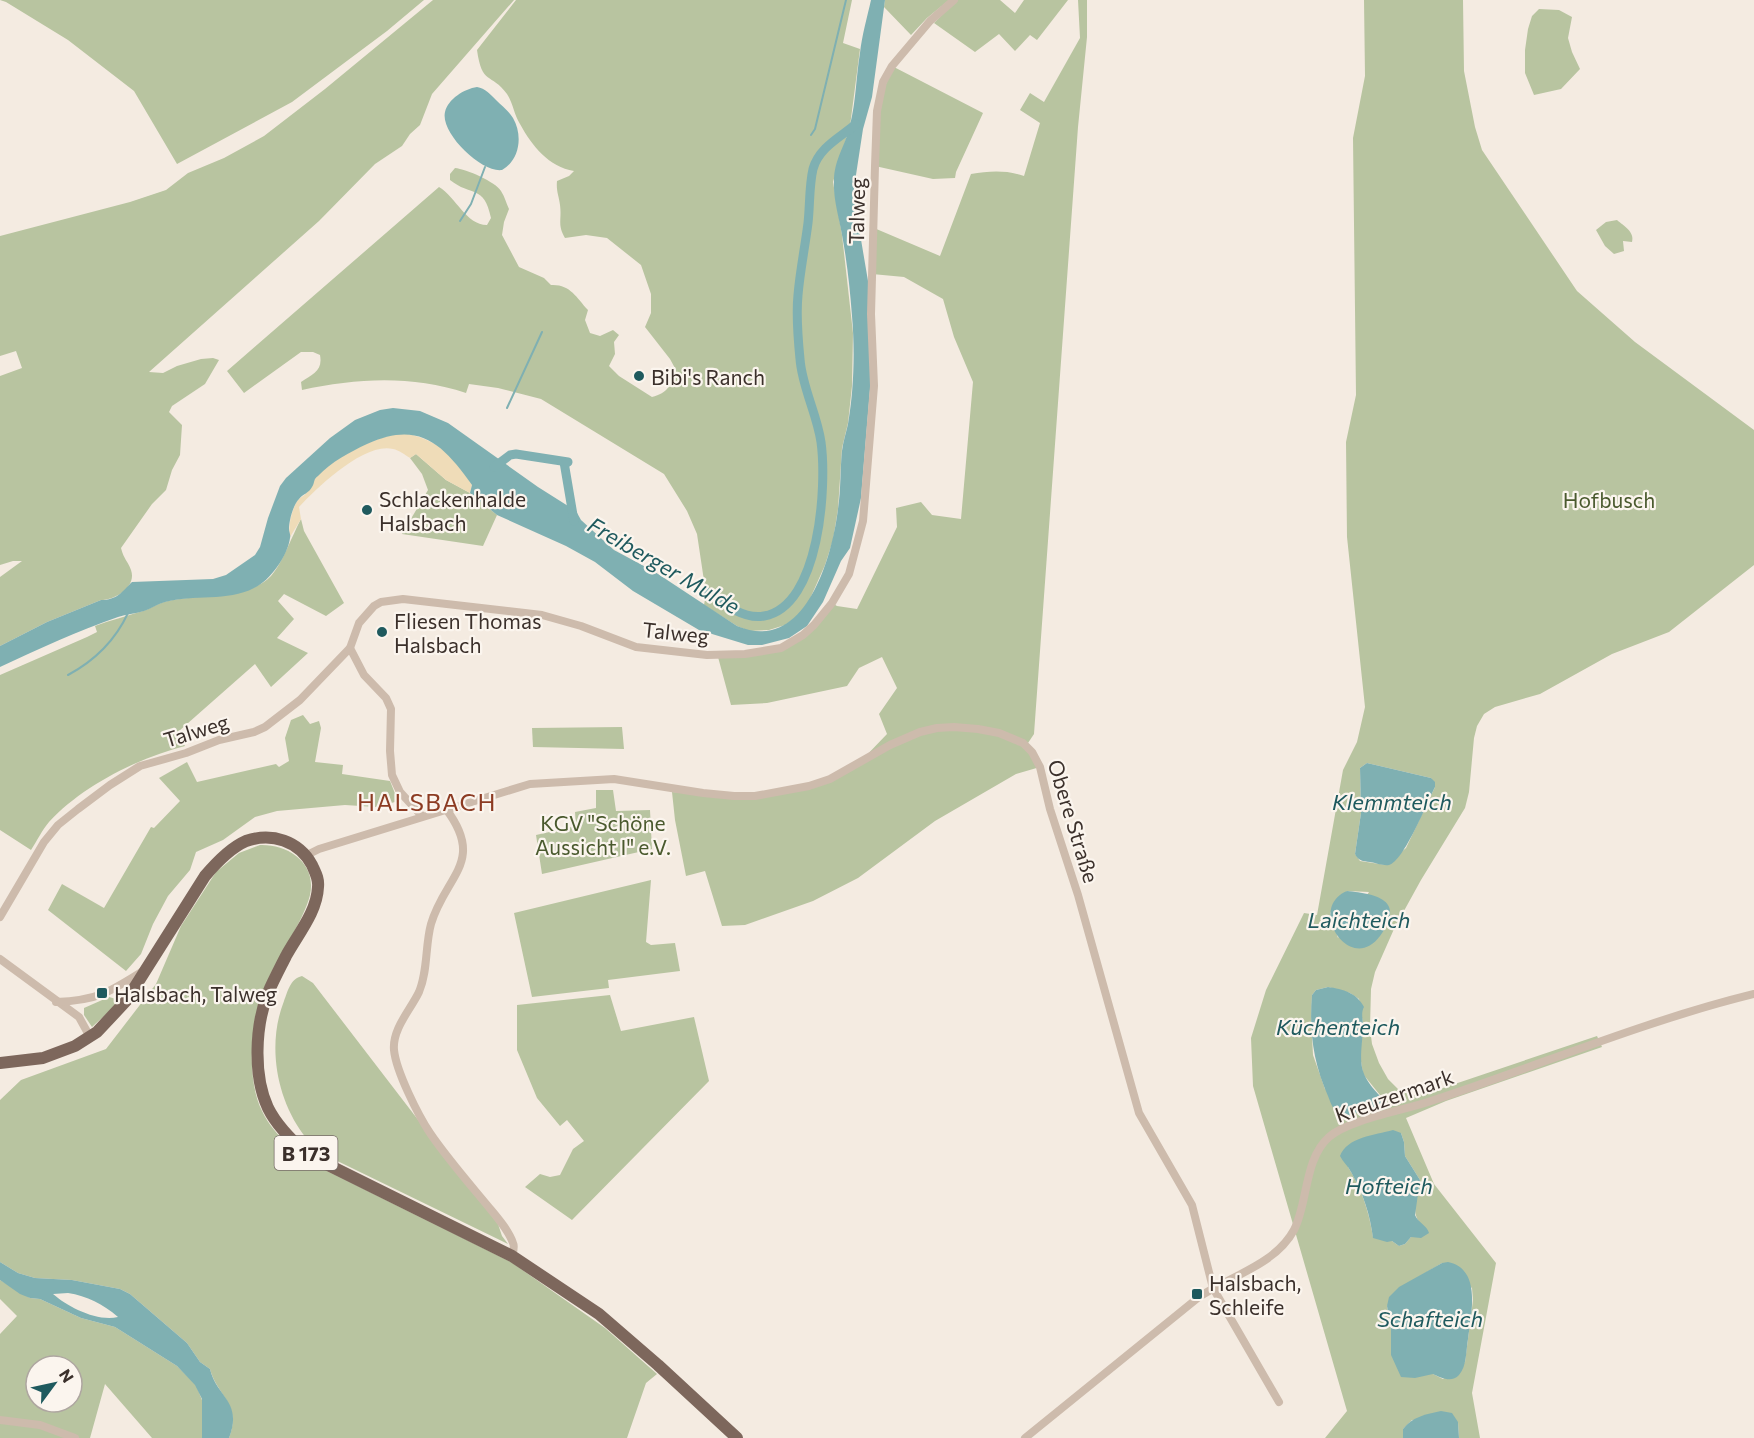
<svg xmlns="http://www.w3.org/2000/svg" width="1754" height="1438" font-family="Commissioner,sans-serif">
	<style>
		.green { fill: #b8c4a0; fill-rule: evenodd }
		.sand { fill: #efdcb8 }
		.water { fill: #7fb0b2; fill-rule: evenodd }
		.lines { fill: none; stroke-linecap: round; stroke-linejoin: round }
		.stream { stroke: #7fb0b2; stroke-width: 2 }
		.canal { stroke: #7fb0b2; stroke-width: 9 }
		.minor { stroke: #cdbbac; stroke-width: 8 }
		.primary { stroke: #7d675c; stroke-width: 12 }
		.poi-dot { fill: #1f5a5e; stroke: #fbf5ee; stroke-width: 2 }
		.labels { text-anchor: middle; dominant-baseline: central; stroke-width: 4.5; stroke-linejoin: round; paint-order: stroke }
		.shield { fill: #fbf5ee; stroke: #756b66; stroke-width: 1.5 }
		.shield-label { font-size: 20px; font-weight: bold; fill: #3b302b }
		.street-label { font-size: 21px; fill: #3b302b; stroke: #fbf5ee }
		.poi-label { font-size: 21px; fill: #3b302b; stroke: #fbf5ee; text-anchor: start }
		.park-label { font-size: 21px; fill: #4a5a2e; stroke: #fbf5ee }
		.water-label { font-size: 22px; font-style: italic; fill: #1f5a5e; stroke: #fbf5ee }
		.quarter-label { font-size: 24px; letter-spacing: 1.5px; fill: #8c3b22; stroke: #fbf5ee }
	</style>
	<rect width="100%" height="100%" fill="#f4ebe1"/>
	<g class="green">
		<path d="M0,0H424L387,31L292,102L177,164L134,91L68,40L6,2Z"/>
		<path d="M433,0H514L432,94L420,125L410,134L402,146L375,164L319,221L149,372L163,373L177,366L201,359L213,358L219,360L205,384L172,406L169,412L182,425L180,455L172,470L166,490L152,504L121,548C124,560 128,561 131,570C137,587 115,600 101,600L47,622L0,646V577L22,561H13L0,565V376L22,368L16,351L0,356V236L130,202L166,190L188,173L224,158L264,136L325,89Z"/>
		<path d="M516,0H852L843,43L860,49L850,126L833,182L842,235L853,333L852,386L848,423L842,448L838,509L833,540L825,565L809,601L799,615L785,625L769,630L749,631L737,626L704,605L706,594L697,534L687,511L664,474L541,399L498,388L469,384L466,393C412,375 357,378 302,390L301,382C313,374 323,371 320,355L313,352H301L244,393L227,371L439,187C456,197 466,225 487,225L491,218C484,184 471,197 450,180V174L455,168C466,169 496,182 501,191C505,197 506,203 509,209L504,222L502,235L519,267L544,278L551,285C570,284 576,297 588,310L585,320L590,333L600,336L613,330L619,335L614,342L615,354L609,366L619,376L652,397C668,393 671,385 676,370L670,359L645,327L651,313V294L641,265L607,238L586,235L565,238C557,224 562,220 560,205C559,196 556,191 557,181L569,176L574,171C549,167 532,146 520,124C514,115 513,103 507,94C491,72 482,86 477,50Z"/>
		<path d="M885,0H949L927,18L911,35L884,7Z"/>
		<path d="M957,0H1000L1015,13L1024,0H1068L1037,40L1030,35L1015,51L999,34L975,52L934,23Z"/>
		<path d="M1078,0H1087V37L1078,127L1034,734L1026,746L1040,767L1016,774L935,821L858,878L813,901L745,925L722,926L705,871L686,876L675,820L672,792L750,796L820,783L862,760L887,734L879,714L897,688L882,657L859,668L847,686L767,703L731,705L718,657L760,653L794,641L832,603L837,606L857,609L897,527L896,508L921,502L932,515L961,519L973,382L954,337L943,299L904,277L872,274L874,228L940,256L971,174C989,171 1007,170 1024,176L1040,123L1020,110L1030,93L1044,102L1080,38Z"/>
		<path d="M1364,0H1463L1464,71L1475,127L1482,150L1577,291L1635,342L1754,430V565L1669,632L1612,654L1540,694L1495,707L1484,714L1477,726L1474,738L1469,792L1465,808L1421,880L1394,929L1375,972L1371,989L1370,1028L1372,1044L1379,1063L1388,1079L1399,1090L1413,1095L1428,1093L1597,1036L1602,1047L1446,1101L1406,1118L1434,1184L1496,1263L1472,1393L1480,1438H1459L1458,1422L1412,1420L1403,1429V1438H1325L1347,1411L1253,1086L1251,1038L1266,990L1304,913L1317,915L1343,770L1357,742L1365,707L1347,537L1346,442L1356,395L1353,138L1365,76ZM1367,763L1431,778L1435,787L1406,848L1386,865L1360,861L1355,854L1361,813L1360,768ZM1347,891L1369,892L1338,938L1330,913ZM1328,987L1350,993L1359,999L1363,1024L1360,1055L1363,1074L1384,1100L1325,1089L1313,1055L1311,1019L1312,995L1316,990ZM1401,1133L1404,1142L1405,1156L1420,1180C1419,1195 1409,1212 1421,1224L1415,1236L1411,1237L1405,1244L1399,1246L1392,1241L1373,1237C1369,1212 1362,1189 1348,1167ZM1442,1263L1472,1288L1473,1300L1465,1362L1443,1379L1433,1374L1391,1330L1387,1306L1410,1282Z"/>
		<path d="M1539,9L1559,10L1572,17L1568,38L1572,52L1580,69L1561,89L1534,95L1525,73V50L1528,29L1532,16Z"/>
		<path d="M892,66L983,113L956,172L955,178L933,179L875,166L877,111Z"/>
		<path d="M1617,220C1624,226 1635,232 1632,242L1623,241L1624,251L1614,254L1605,246L1596,230L1606,222Z"/>
		<path d="M416,454L446,480L470,493L497,515L483,546L402,534L428,490L422,474L410,458Z"/>
		<path d="M301,519L304,531L344,603L326,616L284,594L278,601L294,619L277,638L308,653L271,687L255,664L179,731V735L185,746C138,758 82,786 49,822C42,830 37,841 31,850L0,830V675L87,637L97,632L95,626C111,620 127,616 143,611C150,609 157,604 164,602C196,593 247,601 271,576C282,564 292,536 301,519Z"/>
		<path d="M303,715L310,724L319,721L321,728L315,762L343,765L342,774L390,781L396,796L395,802L376,807L345,805L277,811L255,817L223,840L196,852L190,870L168,896L153,924L141,954L126,971L48,910L62,884L104,908L151,827L154,828L180,801L159,778L187,762L197,782L276,764L279,767L289,761L285,738L291,720Z"/>
		<path d="M622,727L624,749L533,747L532,728Z"/>
		<path d="M596,790H613L616,811L650,810L652,849L542,874L536,835L576,826L575,812L596,808Z"/>
		<path d="M260,845C288,844 317,863 310,895C303,922 279,955 267,982C251,1015 245,1077 262,1111C275,1138 300,1155 325,1170L511,1262L605,1328L657,1374L646,1383L627,1438H229C242,1404 217,1396 210,1369L200,1362L187,1343L130,1294L120,1289L72,1280L35,1278L18,1273L0,1262V1100L21,1080L106,1049L156,984L181,926L216,872L239,853Z"/>
		<path d="M651,880L646,942L651,945L675,943L680,971L608,980L609,988L532,997L514,913Z"/>
		<path d="M302,976L313,983L498,1224L502,1236L508,1244L323,1154C316,1148 309,1142 303,1134C276,1097 267,1044 284,1001C288,991 290,979 302,976Z"/>
		<path d="M610,995L621,1031L694,1017L709,1081L572,1220L525,1187L540,1174L550,1177L560,1175L573,1149L584,1141L567,1120L560,1126L537,1098L517,1050V1005Z"/>
		<path d="M109,997L116,999V1005L92,1027L84,1015V1008Z"/>
		<path d="M0,1280L30,1298L40,1299L81,1318L115,1327L177,1366L196,1385L202,1400V1438H152L105,1384L90,1438H0V1334L17,1316L0,1299ZM36,1366H72V1402H36Z"/>
	</g>
	<path class="sand" d="M400,433C417,434 440,444 452,457C460,466 466,476 472,485L470,493L446,480L416,454L410,458C405,455 399,450 393,449C364,442 317,488 299,507L301,519L290,537C288,526 291,512 297,501C300,497 305,496 307,492C311,487 313,480 317,476C338,454 371,439 400,433Z"/>
	<g class="water">
		<path d="M871,0H885L872,97L863,129L854,188L855,204L868,281L871,377L861,498L850,548L841,561L823,602L807,626L789,638L762,645H748L699,630L633,591L595,562L566,546L497,515L470,493L472,485C443,444 419,420 367,444C350,452 331,462 318,476C313,479 315,483 312,487C309,493 303,494 299,499C293,505 289,521 289,529C289,532 291,535 290,538C288,555 270,581 254,588C227,602 194,594 165,602C157,604 151,609 144,611C135,614 126,614 118,617C77,631 39,649 0,667V646L47,622L101,600C117,600 122,592 132,582L213,579L226,575L255,555L260,547L268,518L280,486L286,478L330,438L355,420L380,410L393,408L420,411L448,423L538,487L576,511L581,520L614,550L655,572L737,626C805,655 832,558 838,509C841,490 840,470 842,451C843,442 846,433 848,424C854,390 855,350 852,316C850,289 847,261 842,235C839,217 833,199 834,181C834,159 846,145 850,125C856,102 856,77 860,53C862,35 867,18 871,0Z"/>
		<path d="M477,87C485,88 491,95 496,100C502,106 509,111 513,118C523,135 520,160 502,170C482,173 440,133 445,112C448,99 464,89 477,87Z"/>
		<path d="M1367,763L1431,778L1435,782V787C1427,803 1404,861 1389,865C1383,866 1376,863 1370,862C1363,861 1358,861 1355,854L1361,813L1360,768Z"/>
		<path d="M1347,891C1377,894 1406,900 1380,936C1350,976 1306,908 1347,891Z"/>
		<path d="M1328,987C1343,989 1357,993 1364,1007C1360,1014 1364,1022 1363,1030C1360,1066 1357,1073 1384,1100L1382,1105L1344,1117C1335,1115 1331,1104 1328,1096C1313,1062 1309,1031 1312,995L1316,990Z"/>
		<path d="M1393,1130L1401,1133L1404,1142L1405,1156L1420,1180L1415,1215C1418,1223 1427,1225 1429,1233L1421,1238L1411,1237L1405,1244L1399,1246L1392,1241L1387,1242L1373,1238C1370,1214 1363,1193 1351,1172C1348,1166 1343,1162 1340,1156C1347,1137 1375,1135 1393,1130Z"/>
		<path d="M0,1262L18,1273L35,1278L72,1280L120,1289L130,1294L187,1343L200,1362L210,1369C217,1398 243,1401 229,1438H202V1399L195,1385L177,1366L115,1327L81,1318L40,1299L30,1298L20,1294L0,1280ZM68,1293C87,1296 103,1304 118,1317C97,1322 68,1307 53,1294Z"/>
		<path d="M1448,1262C1482,1269 1471,1314 1468,1339C1466,1350 1467,1366 1459,1375C1452,1383 1441,1378 1433,1374L1415,1378L1401,1377L1391,1355V1330L1387,1306L1389,1297L1399,1287L1442,1263Z"/>
		<path d="M1441,1411L1452,1413L1458,1422L1459,1438H1403V1429C1412,1417 1426,1414 1441,1411Z"/>
	</g>
	<g class="lines">
		<g class="stream">
			<path d="M811,135L815,129L846,0"/>
			<path d="M460,221L471,204L485,167"/>
			<path d="M507,408L542,332"/>
			<path d="M68,675C94,661 115,641 128,613"/>
		</g>
		<g class="canal">
			<path d="M564,462L574,521"/>
			<path d="M494,467L510,455L516,454L568,462"/>
			<path d="M707,592C722,603 744,620 764,616C820,606 827,486 821,442C817,414 802,387 800,359C798,339 796,315 798,295C800,271 805,247 808,223C810,206 809,186 813,169C819,147 841,137 856,124"/>
		</g>
		<g class="minor">
			<path d="M350,648L364,675L386,698L391,709L390,751L392,775L400,792L422,816"/>
			<path d="M446,809C486,862 445,876 431,924C425,946 428,971 419,992C411,1009 392,1029 394,1050C396,1071 418,1115 430,1133C447,1158 468,1182 487,1205C496,1216 508,1229 513,1243C515,1247 513,1252 512,1256"/>
			<path d="M307,855L319,849L530,784L614,779L703,793L734,796H755L809,786L830,779L890,745L920,732L937,728L954,727L978,729L999,733L1023,743L1032,752L1040,767L1050,809L1078,895L1139,1113L1192,1205L1213,1288L1279,1402"/>
			<path d="M0,917L44,842L58,825L78,809L110,785L140,766L186,753L219,740L254,732L265,727L300,700L350,648L359,623L374,606L381,602L403,599L542,615L581,626L636,647L707,655L745,654L781,648L803,635L814,625L832,603L849,574L863,521L874,386L871,314L875,166L877,111L883,82L892,66L930,21L954,0"/>
			<path d="M0,959L79,1017L90,1037"/>
			<path d="M56,1002C98,1000 108,993 143,971"/>
			<path d="M0,1420L40,1425L75,1438"/>
			<path d="M1025,1438L1199,1297C1230,1276 1275,1265 1294,1230C1308,1203 1304,1159 1329,1137C1350,1119 1402,1111 1431,1101C1538,1066 1644,1021 1754,994"/>
		</g>
		<path class="primary" d="M0,1063L43,1058L75,1046L97,1032L126,1001L205,876C216,863 230,848 246,841C272,832 299,841 312,865C315,872 319,878 318,887C317,912 298,934 286,956C280,968 273,981 268,993C255,1026 253,1076 268,1108C277,1126 292,1140 306,1154L512,1256L599,1314L658,1365L737,1438"/>
	</g>
	<g class="poi-dot">
		<circle cx="639" cy="376" r="6"/>
		<circle cx="367" cy="510" r="6"/>
		<circle cx="382" cy="632" r="6"/>
		<rect x="96" y="987" width="12" height="12" rx="3"/>
		<rect x="1191" y="1288" width="12" height="12" rx="3"/>
	</g>
	<g class="labels">
		<rect class="shield" x="274.5" y="1136" width="63" height="34" rx="4.5"/>
		<g class="shield-label">
			<text x="306" y="1153">B 173</text>
		</g>
		<g class="street-label">
			<text transform="translate(856 211) rotate(-89)">Talweg</text>
			<text transform="translate(676 632) rotate(6)">Talweg</text>
			<text transform="translate(196 730) rotate(-17)">Talweg</text>
			<text transform="translate(1074 821) rotate(73)">Obere Straße</text>
			<text transform="translate(1394 1095) rotate(-19)">Kreuzermark</text>
		</g>
		<g class="poi-label">
			<text x="651" y="376">Bibi's Ranch</text>
			<text x="379" y="498">Schlackenhalde<tspan x="379" dy="24">Halsbach</tspan></text>
			<text x="394" y="620">Fliesen Thomas<tspan x="394" dy="24">Halsbach</tspan></text>
			<text x="114" y="993">Halsbach, Talweg</text>
			<text x="1209" y="1282">Halsbach,<tspan x="1209" dy="24">Schleife</tspan></text>
		</g>
		<g class="park-label">
			<text x="1609" y="499">Hofbusch</text>
			<text x="603" y="822">KGV "Schöne<tspan x="603" dy="24">Aussicht I" e.V.</tspan></text>
		</g>
		<g class="water-label">
			<text transform="translate(664 565) rotate(30)">Freiberger Mulde</text>
			<text x="1392" y="801">Klemmteich</text>
			<text x="1359" y="919">Laichteich</text>
			<text x="1338" y="1026">Küchenteich</text>
			<text x="1389" y="1185">Hofteich</text>
			<text x="1430" y="1318">Schafteich</text>
		</g>
		<g class="quarter-label">
			<text x="427" y="801">HALSBACH</text>
		</g>
	</g>
	<g transform="translate(54 1384) rotate(57)"><circle r="28" fill="#fbf5ee" stroke="#aea6a0" stroke-width="1.5"/>
	<path d="M0-4.5L10 22L0 15L-10 22Z" fill="#1f5a5e"/>
	<text y="-9" font-size="16" font-weight="bold" text-anchor="middle" fill="#3b302b">N</text>
	</g>
</svg>
